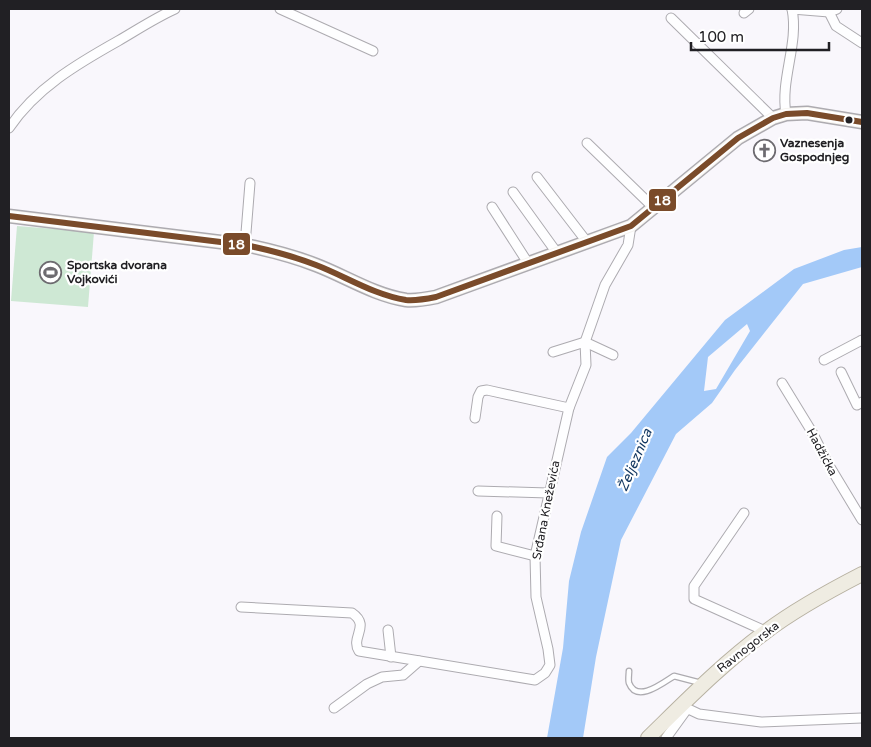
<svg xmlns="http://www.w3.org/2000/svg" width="871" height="747" font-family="'Varela Round',sans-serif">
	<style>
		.green { fill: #cee8d4 }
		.water { fill: #a3c9f8; fill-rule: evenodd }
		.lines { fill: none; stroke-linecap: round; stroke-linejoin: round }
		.lane-casing { stroke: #adabb0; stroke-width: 7 }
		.street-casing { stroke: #adabb0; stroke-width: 11 }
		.secondary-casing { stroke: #adabb0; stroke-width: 15 }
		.primary-casing { stroke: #b7b1a1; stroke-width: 16 }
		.lane { stroke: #fefeff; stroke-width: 4.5 }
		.street { stroke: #fefeff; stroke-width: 9 }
		.secondary { stroke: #f6f4f0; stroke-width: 12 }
		.primary { stroke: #efece2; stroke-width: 14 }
		.bus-1-casing { stroke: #fff; stroke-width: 10 }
		.bus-1 { stroke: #7a4b2a; stroke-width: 6 }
		.bus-dot { fill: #212024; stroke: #fff; stroke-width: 2 }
		.labels { text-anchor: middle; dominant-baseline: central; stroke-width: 4.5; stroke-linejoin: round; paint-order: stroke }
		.poi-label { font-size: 12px; font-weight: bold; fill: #212024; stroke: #fff; text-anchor: start }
		.street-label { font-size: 12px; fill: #212024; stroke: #fff }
		.water-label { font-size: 14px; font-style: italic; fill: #133862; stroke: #fff }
		.line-badge { stroke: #fff; stroke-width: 2 }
		.badge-label { font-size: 14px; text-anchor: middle; font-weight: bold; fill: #fff }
	</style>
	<rect width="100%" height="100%" fill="#f9f7fc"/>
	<path class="green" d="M17,226L94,232L88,307L11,301Z"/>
	<path class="water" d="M862,247V267L803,284L735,370L712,403L676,434L621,540L596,657L583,738H547L563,648L569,581L581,532L607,457L631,433L725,320L794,269L844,250ZM747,324L750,331L716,389L704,391L708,357Z"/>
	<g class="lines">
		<defs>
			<path id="lane" d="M629,671C629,674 628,680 629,683C637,704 664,682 674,676L701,683"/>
			<g id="street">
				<path d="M280,9L373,51"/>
				<path d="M792,9L829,12L837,9"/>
				<path d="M829,12L836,26L862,43"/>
				<path d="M744,13L749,9"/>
				<path d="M671,18L773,118"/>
				<path d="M786,114C780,79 799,44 792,9"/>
				<path d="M9,128C36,88 77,64 118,41C137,30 155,18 175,9"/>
				<path d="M587,143L654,208"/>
				<path d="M537,177L587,242"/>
				<path d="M513,192L557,253"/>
				<path d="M492,207L528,263"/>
				<path d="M245,245L250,183"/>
				<path d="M553,352L585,342L613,355"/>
				<path d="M824,360L862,340"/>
				<path d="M841,372L857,405L862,402"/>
				<path d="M782,383L812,432L827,462L862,520"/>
				<path d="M475,418L478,397L481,391L487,390L569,408"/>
				<path d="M478,491L548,493"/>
				<path d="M744,513L694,586V599L765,631"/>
				<path d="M497,516L496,546L535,556"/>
				<path d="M241,607L352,613C371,626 350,637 359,651L535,680L545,673L550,665L548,649L536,597L535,556L569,408L586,365L585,342L605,285L628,245L631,226"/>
				<path d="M388,630L391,657"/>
				<path d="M682,706L699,714L761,722L862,718"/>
				<path d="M334,708L367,684L382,677L403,675L419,661"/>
				<path d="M666,738L687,709"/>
			</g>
			<path id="secondary" d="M9,216L245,245C269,250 293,256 316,265C345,276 374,295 406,300C416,301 426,299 436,297L631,226L738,138L773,118L786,114L807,113L862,122"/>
			<path id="primary" d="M648,738C685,702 722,664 764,633C794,610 829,591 862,574"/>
		</defs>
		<use href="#lane" class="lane-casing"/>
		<use href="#street" class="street-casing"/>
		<use href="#secondary" class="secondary-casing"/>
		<use href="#primary" class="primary-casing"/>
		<use href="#lane" class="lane"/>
		<use href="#street" class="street"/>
		<use href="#secondary" class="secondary"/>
		<use href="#primary" class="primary"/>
		<defs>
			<path id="bus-1" d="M9,216L245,245C269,250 293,256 316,265C345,276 374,295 406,300C416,301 426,299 436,297L631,226L738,138L773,118L786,114L807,113L862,122"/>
		</defs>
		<use href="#bus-1" class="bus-1-casing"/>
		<use href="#bus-1" class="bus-1"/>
	</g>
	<defs>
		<symbol id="church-ring" viewBox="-11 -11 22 22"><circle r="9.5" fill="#fff" stroke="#6d6b70" stroke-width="1.5"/><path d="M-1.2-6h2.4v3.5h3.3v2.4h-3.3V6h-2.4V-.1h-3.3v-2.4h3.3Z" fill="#6d6b70"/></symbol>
		<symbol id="stadium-ring" viewBox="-11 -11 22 22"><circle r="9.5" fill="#fff" stroke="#6d6b70" stroke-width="1.5"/><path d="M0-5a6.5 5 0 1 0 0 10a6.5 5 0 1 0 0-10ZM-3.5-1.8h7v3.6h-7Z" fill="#6d6b70"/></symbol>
	</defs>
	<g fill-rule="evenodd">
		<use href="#church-ring" x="752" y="138" width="25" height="25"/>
		<use href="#stadium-ring" x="38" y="260" width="25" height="25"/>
	</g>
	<circle class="bus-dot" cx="849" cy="120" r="4.5"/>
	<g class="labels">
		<g class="poi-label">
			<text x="780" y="143">Vaznesenja<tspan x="780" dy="14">Gospodnjeg</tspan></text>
			<text x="67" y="265">Sportska dvorana<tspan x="67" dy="14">Vojkovići</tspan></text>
		</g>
		<g class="street-label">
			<text transform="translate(822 452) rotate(62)">Hadžićka</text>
			<text transform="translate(546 510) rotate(-79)">Srđana Kneževića</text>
			<text transform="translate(748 647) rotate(-38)">Ravnogorska</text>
		</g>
		<g class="water-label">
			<text transform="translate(635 460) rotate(-67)">Željeznica</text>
		</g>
	</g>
	<g class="line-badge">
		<rect x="648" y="188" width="29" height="24" rx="5" fill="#7a4b2a"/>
		<rect x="222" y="232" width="29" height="24" rx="5" fill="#7a4b2a"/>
	</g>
	<g class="badge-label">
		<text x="662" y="205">18</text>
		<text x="236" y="249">18</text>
	</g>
	<rect width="871" height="747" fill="none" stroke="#212024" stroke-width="20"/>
	<path d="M691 42v8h138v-8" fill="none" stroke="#212024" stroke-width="2.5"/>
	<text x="698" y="42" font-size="15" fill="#212024" stroke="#ffffff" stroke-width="4" paint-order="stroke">100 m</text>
</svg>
